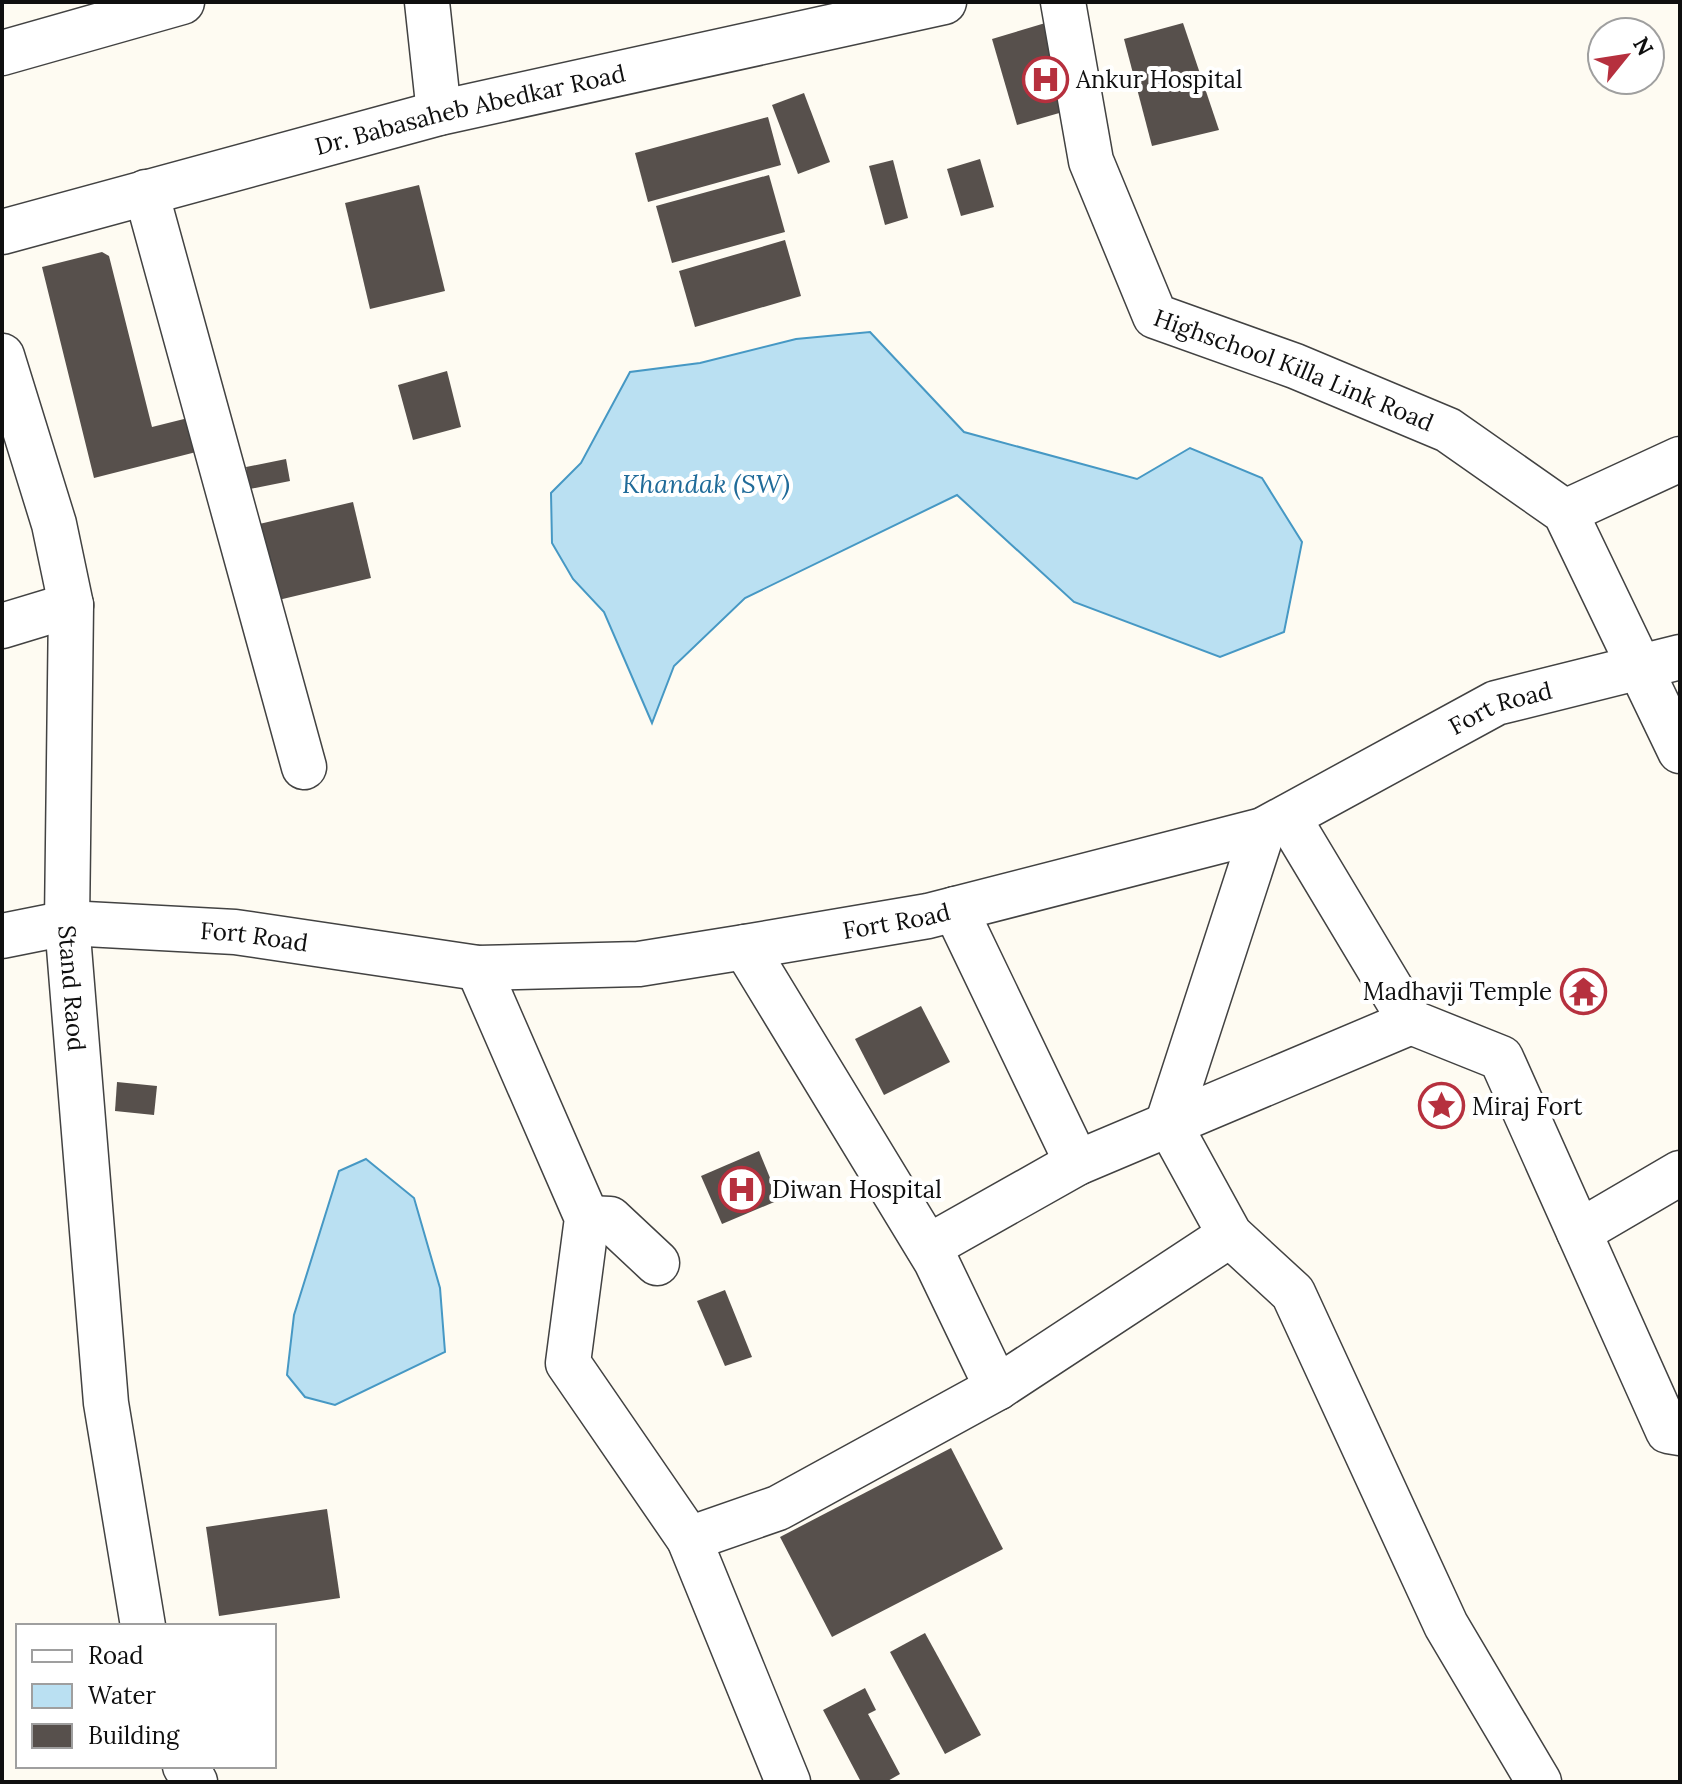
<svg xmlns="http://www.w3.org/2000/svg" width="1682" height="1784" font-family="Lora,serif">
	<style>
		.water { fill: #bae0f2; stroke: #4698c4; stroke-width: 2 }
		.building { fill: #57504c }
		.lines { fill: none; stroke-linecap: round; stroke-linejoin: round }
		.minor-casing { stroke: #424242; stroke-width: 47 }
		.minor { stroke: #fff; stroke-width: 44 }
		.labels { text-anchor: middle; dominant-baseline: central; stroke-width: 8; stroke-linejoin: round; paint-order: stroke }
		.poi-label { font-size: 24px; fill: #0f0f0f; stroke: #fff; text-anchor: start }
		.street-label { font-size: 24px; fill: #0f0f0f; stroke: #fff }
		.water-label { font-size: 26px; font-style: italic; fill: #206b99; stroke: #fff }
	</style>
	<rect width="100%" height="100%" fill="#fefbf2"/>
	<g class="water">
		<path d="M870,332L964,432L1137,479L1190,448L1262,478L1302,542L1284,632L1220,657L1074,602L957,495L745,598L674,666L652,723L604,612L573,579L552,543L551,493L581,463L630,372L700,363L796,339Z"/>
		<path d="M366,1159L414,1198L440,1288L445,1352L335,1405L305,1397L287,1375L294,1315L339,1171Z"/>
	</g>
	<g class="building">
		<path d="M1052,21L1077,108L1017,125L992,39Z"/>
		<path d="M1183,23L1219,130L1152,146L1124,39Z"/>
		<path d="M804,93L830,162L798,174L772,105Z"/>
		<path d="M768,117L781,165L648,202L635,153Z"/>
		<path d="M980,159L994,207L961,216L947,169Z"/>
		<path d="M893,160L908,218L885,225L869,166Z"/>
		<path d="M769,175L785,232L672,263L656,206Z"/>
		<path d="M419,185L445,291L370,309L345,203Z"/>
		<path d="M785,240L801,296L695,327L679,271Z"/>
		<path d="M102,252L109,256L152,427L196,416L204,450L94,478L42,267Z"/>
		<path d="M447,371L461,427L413,440L398,385Z"/>
		<path d="M286,459L290,481L250,489L246,467Z"/>
		<path d="M353,502L371,578L270,602L251,526Z"/>
		<path d="M921,1006L950,1062L884,1095L855,1039Z"/>
		<path d="M117,1082L157,1086L154,1115L115,1111Z"/>
		<path d="M759,1151L779,1200L722,1224L701,1176Z"/>
		<path d="M725,1290L752,1357L725,1366L697,1301Z"/>
		<path d="M951,1448L1003,1549L832,1637L780,1537Z"/>
		<path d="M327,1509L340,1598L219,1616L206,1527Z"/>
		<path d="M925,1633L981,1735L945,1754L890,1652Z"/>
		<path d="M865,1688L876,1710L868,1714L900,1774L886,1782H861L823,1710Z"/>
	</g>
	<g class="lines">
		<defs>
			<g id="minor">
				<path d="M427,2L439,113"/>
				<path id="s1" d="M1063,2L1091,161L1155,316L1295,366L1448,430L1565,512L1680,751"/>
				<path d="M2,53L182,2"/>
				<path d="M146,192L304,767"/>
				<path id="s2" d="M2,232L439,113L944,2"/>
				<path id="s3" d="M2,356L54,524L71,605L67,923L106,1403L143,1626"/>
				<path d="M1565,512L1680,459"/>
				<path d="M2,626L71,605"/>
				<path d="M1263,830L1168,1122L1230,1235L1293,1293L1446,1625L1539,1782"/>
				<path d="M955,909L1077,1163"/>
				<path id="s4" d="M2,936L67,923L235,932L478,968L639,964L745,947L928,916L1263,830L1496,703L1680,657"/>
				<path d="M745,947L936,1261L997,1388"/>
				<path d="M478,968L587,1218L568,1363L689,1539L788,1782"/>
				<path d="M1411,1022L1501,1058L1668,1431L1680,1433"/>
				<path d="M587,1218L610,1219L657,1263"/>
				<path d="M1579,1232L1680,1173"/>
				<path d="M928,1247L1077,1163L1411,1022L1288,817"/>
				<path d="M689,1539L778,1508L997,1388L1230,1235"/>
				<path d="M185,1766L195,1782"/>
			</g>
		</defs>
		<use href="#minor" class="minor-casing"/>
		<use href="#minor" class="minor"/>
	</g>
	<defs>
		<symbol id="hospital-ring" viewBox="-11 -11 22 22"><circle r="9.5" fill="#fff" stroke="#b6303e" stroke-width="1.5"/><path d="M-5-5h3v3.5h4V-5h3V5h-3V1.5h-4V5h-3Z" fill="#b6303e"/></symbol>
		<symbol id="temple-ring" viewBox="-11 -11 22 22"><circle r="9.5" fill="#fff" stroke="#b6303e" stroke-width="1.5"/><path d="M0-6L5-2H3V0L6.5 2.5H4V6H1.5V3h-3V6H-4V2.5H-6.5L-3 0V-2H-5Z" fill="#b6303e"/></symbol>
		<symbol id="sight-ring" viewBox="-11 -11 22 22"><circle r="9.5" fill="#fff" stroke="#b6303e" stroke-width="1.5"/><path d="M0-6L1.8-2.2L6-1.7L2.9 1.2L3.7 5.4L0 3.3L-3.7 5.4L-2.9 1.2L-6-1.7L-1.8-2.2Z" fill="#b6303e"/></symbol>
	</defs>
	<g fill-rule="evenodd">
		<use href="#hospital-ring" x="1020" y="54" width="51" height="51"/>
		<use href="#temple-ring" x="1558" y="966" width="51" height="51"/>
		<use href="#sight-ring" x="1416" y="1080" width="51" height="51"/>
		<use href="#hospital-ring" x="716" y="1164" width="51" height="51"/>
	</g>
	<g class="labels">
		<g class="poi-label">
			<text x="1076" y="79">Ankur Hospital</text>
			<text x="1552" y="991" text-anchor="end">Madhavji Temple</text>
			<text x="1472" y="1106">Miraj Fort</text>
			<text x="772" y="1189">Diwan Hospital</text>
		</g>
		<g class="street-label">
			<text stroke="none"><textPath href="#s2" startOffset="484">Dr. Babasaheb Abedkar Road</textPath></text>
			<text stroke="none"><textPath href="#s1" startOffset="478">Highschool Killa Link Road</textPath></text>
			<text stroke="none"><textPath href="#s4" startOffset="1548">Fort Road</textPath></text>
			<text stroke="none"><textPath href="#s4" startOffset="902">Fort Road</textPath></text>
			<text stroke="none"><textPath href="#s4" startOffset="254">Fort Road</textPath></text>
			<text stroke="none"><textPath href="#s3" startOffset="642">Stand Raod</textPath></text>
		</g>
		<g class="water-label">
			<text x="706" y="483">Khandak (SW)</text>
		</g>
	</g>
	<rect width="1682" height="1784" fill="none" stroke="#0f0f0f" stroke-width="8"/>
	<rect x="16" y="1624" width="260" height="144" fill="#ffffff" stroke="#9f9f9f" stroke-width="2"/>
	<rect x="32" y="1650" width="40" height="12" fill="#ffffff" stroke="#9f9f9f" stroke-width="2"/>
	<text x="88" y="1664" font-size="24" fill="#0f0f0f">Road</text>
	<rect x="32" y="1684" width="40" height="24" fill="#bae0f2" stroke="#9f9f9f" stroke-width="2"/>
	<text x="88" y="1704" font-size="24" fill="#0f0f0f">Water</text>
	<rect x="32" y="1724" width="40" height="24" fill="#57504c" stroke="#9f9f9f" stroke-width="2"/>
	<text x="88" y="1744" font-size="24" fill="#0f0f0f">Building</text>
	<g transform="translate(1626 56) rotate(60)"><circle r="38" fill="#ffffff" stroke="#9f9f9f" stroke-width="2"/>
	<path d="M0-6L14 30L0 20L-14 30Z" fill="#b6303e"/>
	<text y="-12" font-size="22" font-weight="bold" text-anchor="middle" fill="#0f0f0f">N</text>
	</g>
</svg>
